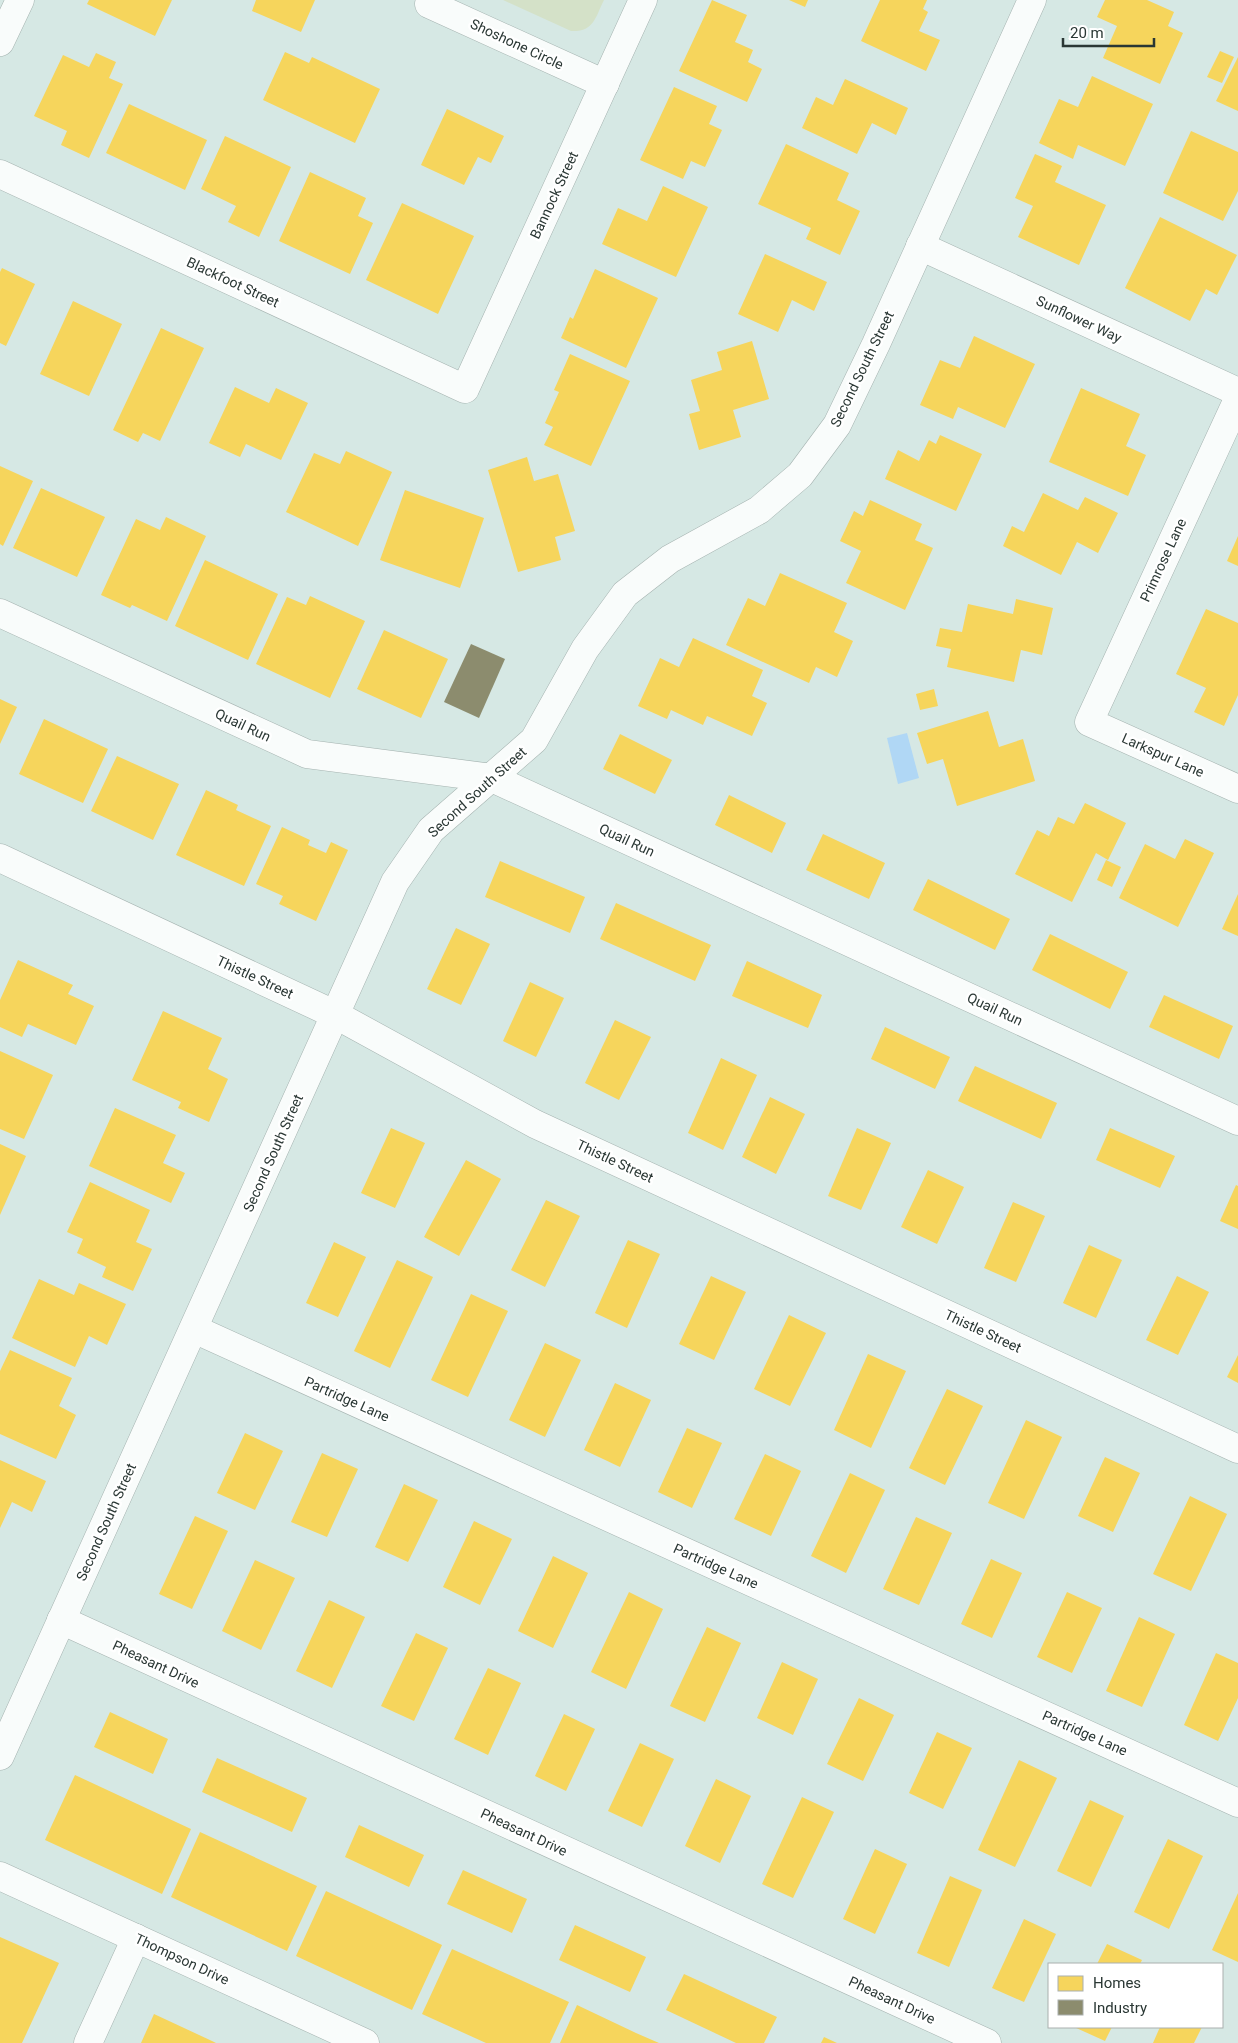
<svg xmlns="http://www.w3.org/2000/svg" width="1238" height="2043" font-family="Roboto,sans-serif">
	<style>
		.green { fill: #d4e1c8 }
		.water { fill: #b0d7f5 }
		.homes { fill: #f6d55c }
		.industry { fill: #8c8c6e }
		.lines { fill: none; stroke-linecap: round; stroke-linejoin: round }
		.street-casing { stroke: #a5b3b0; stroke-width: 29 }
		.secondary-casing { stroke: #a5b3b0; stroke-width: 29 }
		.street { stroke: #f9fcfb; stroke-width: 28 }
		.secondary { stroke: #f9fcfb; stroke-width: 28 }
		.labels { text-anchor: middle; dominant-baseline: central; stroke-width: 5; stroke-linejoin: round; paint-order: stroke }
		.street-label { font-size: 14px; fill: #2a3734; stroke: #fff }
	</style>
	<rect width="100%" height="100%" fill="#d6e8e4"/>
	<path class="green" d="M503,0H604C595,18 594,32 571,31Z"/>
	<path class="water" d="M907,733L919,778L898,784L887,738Z"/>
	<g class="homes">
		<path d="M89,0H172L155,36L87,4Z"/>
		<path d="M256,0H315L301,32L252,11Z"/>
		<path d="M712,0L747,15L735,42L753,50L748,62L762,69L747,102L679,71Z"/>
		<path d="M789,0H808L805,7Z"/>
		<path d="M880,0H927L923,9L928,12L919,31L940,40L926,71L861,41Z"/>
		<path d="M1105,0H1147L1174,12L1168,26L1183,33L1160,84L1103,58L1117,26L1097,17Z"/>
		<path d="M1220,51L1234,57L1222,83L1207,77Z"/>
		<path d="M285,52L309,63L312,57L380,89L355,143L263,100Z"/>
		<path d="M96,53L116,62L109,78L123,84L89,158L61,145L67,131L34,116L63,55L89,67Z"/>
		<path d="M1238,57V111L1216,101Z"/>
		<path d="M1092,76L1153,104L1125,166L1078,145L1073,159L1039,143L1059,99L1078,107Z"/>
		<path d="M845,79L908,108L896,135L872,123L857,154L802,128L816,97L833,105Z"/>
		<path d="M674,87L717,106L709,124L722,130L705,167L691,161L683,179L640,160Z"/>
		<path d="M129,104L207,140L185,190L106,153Z"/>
		<path d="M447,109L504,136L491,163L478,157L464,185L421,165Z"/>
		<path d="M1191,131L1238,152V191L1223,221L1163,193Z"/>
		<path d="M225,136L291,167L259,237L228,222L236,206L201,189Z"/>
		<path d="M786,144L849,173L837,200L860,211L840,255L806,239L811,228L758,204Z"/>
		<path d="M1035,154L1062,166L1055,182L1106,205L1079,265L1018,237L1033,206L1015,198Z"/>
		<path d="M310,172L366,198L358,216L373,223L350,274L279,241Z"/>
		<path d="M663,186L708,207L676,277L602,244L618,208L647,221Z"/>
		<path d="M402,203L474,236L438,314L366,280Z"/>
		<path d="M1160,217L1237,255L1217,295L1206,289L1190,321L1125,288Z"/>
		<path d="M765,254L827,282L814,311L792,300L778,332L738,314Z"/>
		<path d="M2,268L35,284L6,346L0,343V272Z"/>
		<path d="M595,269L658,298L626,368L561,338L570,317L573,319Z"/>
		<path d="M73,301L122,324L89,396L40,374Z"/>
		<path d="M161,328L204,348L160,441L143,433L138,442L113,430Z"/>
		<path d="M974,336L1035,364L1005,428L958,407L953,419L920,405L940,360L960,368Z"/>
		<path d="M752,341L769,399L733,410L741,437L699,450L689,414L700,411L691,380L722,370L717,352Z"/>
		<path d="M570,354L630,381L591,466L544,445L553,427L545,423L559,392L554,390Z"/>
		<path d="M235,387L269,403L276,388L308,403L281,460L246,444L240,457L209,443Z"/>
		<path d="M1081,388L1140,414L1126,446L1146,455L1128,496L1049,462Z"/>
		<path d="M940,435L982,454L956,511L885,479L898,450L919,461L929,440L936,444Z"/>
		<path d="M346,451L392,472L358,546L286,512L314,453L340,464Z"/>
		<path d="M527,457L534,481L558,474L575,531L555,537L561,560L518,572L488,470Z"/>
		<path d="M0,466L33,481L3,546L0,544Z"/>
		<path d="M41,488L105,517L77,577L13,548Z"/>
		<path d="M405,490L484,518L460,588L380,560Z"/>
		<path d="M1043,493L1078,510L1085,497L1118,513L1098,553L1077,542L1061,575L1003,546L1012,526L1024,532Z"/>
		<path d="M870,500L922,524L915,540L933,548L905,610L846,583L861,551L840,541L854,511L863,516Z"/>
		<path d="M166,517L206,536L167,621L132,605L130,608L101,595L136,519L160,530Z"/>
		<path d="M1238,536V566L1227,561Z"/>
		<path d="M205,560L278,594L248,660L175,626Z"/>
		<path d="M780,573L847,603L834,632L853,641L837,677L816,667L809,683L726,645L748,598L765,606Z"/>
		<path d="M310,596L365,621L330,698L256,664L287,597L306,605Z"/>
		<path d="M1016,599L1053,608L1042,655L1021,650L1014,682L947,667L951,649L936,646L940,628L962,632L968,604L1013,614Z"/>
		<path d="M1206,609L1238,623V695L1224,726L1194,712L1206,688L1176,674Z"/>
		<path d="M384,630L448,659L421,718L357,689Z"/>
		<path d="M693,638L763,670L752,696L767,703L752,736L707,716L703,725L671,710L667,719L638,706L660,658L679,667Z"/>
		<path d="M934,689L938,706L920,710L916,694Z"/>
		<path d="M0,699L17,707L0,744Z"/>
		<path d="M988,711L999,747L1023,739L1035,781L957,806L943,759L927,764L917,733Z"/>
		<path d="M44,719L108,749L83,803L19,774Z"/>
		<path d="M620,734L672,760L655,794L603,769Z"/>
		<path d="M117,756L179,784L153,840L91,811Z"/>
		<path d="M206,790L238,805L236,810L271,826L244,886L176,855Z"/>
		<path d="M729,795L786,823L772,853L715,825Z"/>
		<path d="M1085,803L1126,823L1108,860L1096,853L1072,902L1015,874L1037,830L1049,836L1058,817L1074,824Z"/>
		<path d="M282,827L310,840L308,845L326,853L331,842L348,850L316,921L279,904L283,896L256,884Z"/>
		<path d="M823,834L885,863L869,899L806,870Z"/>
		<path d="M1185,839L1214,853L1178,927L1119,898L1145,844L1175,859Z"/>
		<path d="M1106,860L1121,867L1112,887L1097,880Z"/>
		<path d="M500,861L585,897L570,933L485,897Z"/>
		<path d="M928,879L1010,919L995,950L913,910Z"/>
		<path d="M1238,894V936L1222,929Z"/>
		<path d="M616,903L711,945L695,981L600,939Z"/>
		<path d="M456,928L490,944L461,1005L427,989Z"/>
		<path d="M1050,934L1128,972L1110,1009L1032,970Z"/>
		<path d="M18,960L73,985L68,994L94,1006L76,1045L28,1024L22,1037L0,1027V1000Z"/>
		<path d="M747,961L822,995L808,1028L732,996Z"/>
		<path d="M530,982L564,998L536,1057L503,1041Z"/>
		<path d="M1164,995L1233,1026L1219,1059L1149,1027Z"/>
		<path d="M163,1011L222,1038L208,1069L228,1079L209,1122L178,1108L181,1102L132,1080Z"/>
		<path d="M615,1020L651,1037L619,1100L585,1083Z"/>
		<path d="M885,1027L950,1057L935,1089L871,1059Z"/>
		<path d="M0,1051L53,1075L24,1139L0,1129Z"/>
		<path d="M721,1058L757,1075L723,1150L688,1133Z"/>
		<path d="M975,1066L1057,1103L1041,1139L958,1101Z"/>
		<path d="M770,1097L805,1114L776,1174L742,1157Z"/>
		<path d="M115,1108L176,1135L163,1163L185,1173L171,1203L89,1166Z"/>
		<path d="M391,1128L425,1143L395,1208L361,1193Z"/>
		<path d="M857,1128L891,1143L861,1210L828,1196Z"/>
		<path d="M1110,1128L1175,1156L1160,1188L1096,1160Z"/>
		<path d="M0,1144L26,1156L0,1215Z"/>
		<path d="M466,1160L501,1179L459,1256L424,1237Z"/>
		<path d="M928,1170L964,1187L937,1244L901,1227Z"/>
		<path d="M90,1182L150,1210L136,1242L152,1249L133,1291L102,1277L106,1267L77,1253L83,1239L67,1232Z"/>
		<path d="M1236,1185L1238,1186V1229L1220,1221Z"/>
		<path d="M546,1200L580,1216L545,1287L511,1270Z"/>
		<path d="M1013,1202L1045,1216L1016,1282L984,1268Z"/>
		<path d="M628,1240L660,1254L627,1328L595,1313Z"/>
		<path d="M334,1242L366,1257L338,1317L306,1303Z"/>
		<path d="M1089,1245L1122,1260L1096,1318L1063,1303Z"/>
		<path d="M397,1260L433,1277L390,1368L354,1351Z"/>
		<path d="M711,1276L746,1292L714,1360L679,1344Z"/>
		<path d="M1177,1276L1209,1292L1178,1355L1146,1340Z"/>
		<path d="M39,1279L74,1295L79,1283L126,1304L107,1345L89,1336L75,1367L12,1338Z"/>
		<path d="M471,1294L508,1311L468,1397L431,1380Z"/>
		<path d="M789,1315L826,1333L790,1406L754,1389Z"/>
		<path d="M545,1343L581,1360L545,1437L509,1420Z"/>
		<path d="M10,1350L72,1378L59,1406L76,1415L56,1459L0,1434V1371Z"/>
		<path d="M868,1354L906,1371L871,1448L834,1430Z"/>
		<path d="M1238,1355V1383L1227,1377Z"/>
		<path d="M615,1383L651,1400L620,1467L584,1450Z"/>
		<path d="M947,1389L983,1406L945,1485L909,1468Z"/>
		<path d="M1026,1420L1062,1437L1024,1519L988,1503Z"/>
		<path d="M687,1428L722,1443L692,1508L658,1492Z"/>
		<path d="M245,1433L283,1451L255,1510L217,1493Z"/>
		<path d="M322,1453L358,1469L327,1537L291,1522Z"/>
		<path d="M765,1454L801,1471L771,1536L734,1519Z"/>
		<path d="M1105,1457L1140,1473L1113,1532L1078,1516Z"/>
		<path d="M0,1460L46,1481L32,1512L12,1502L0,1528Z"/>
		<path d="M850,1473L885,1490L846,1573L811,1556Z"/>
		<path d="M404,1484L438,1500L408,1562L375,1547Z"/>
		<path d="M1190,1496L1227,1514L1191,1591L1153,1574Z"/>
		<path d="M195,1516L228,1531L192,1609L159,1594Z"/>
		<path d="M916,1517L952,1533L919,1605L883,1589Z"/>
		<path d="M474,1521L512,1539L480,1605L443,1587Z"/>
		<path d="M553,1556L588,1573L553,1648L518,1631Z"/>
		<path d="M991,1559L1022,1573L992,1638L961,1624Z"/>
		<path d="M255,1560L295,1578L261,1650L222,1631Z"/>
		<path d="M629,1592L663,1609L626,1689L591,1672Z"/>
		<path d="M1067,1592L1102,1608L1072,1673L1037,1657Z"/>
		<path d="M329,1600L365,1617L332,1688L296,1671Z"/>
		<path d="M1139,1617L1175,1634L1142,1707L1106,1691Z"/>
		<path d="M707,1627L741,1643L705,1722L670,1706Z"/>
		<path d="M416,1633L448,1648L414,1721L381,1706Z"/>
		<path d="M1216,1653L1238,1663V1698L1218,1741L1184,1725Z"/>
		<path d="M782,1662L818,1679L793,1735L757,1718Z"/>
		<path d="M488,1668L521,1683L488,1755L454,1739Z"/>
		<path d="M859,1698L894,1715L863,1781L827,1764Z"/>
		<path d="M110,1712L168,1739L153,1774L94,1747Z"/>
		<path d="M564,1714L595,1729L566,1791L535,1776Z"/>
		<path d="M937,1732L972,1748L943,1809L909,1793Z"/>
		<path d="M640,1743L674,1759L642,1827L608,1811Z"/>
		<path d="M217,1758L307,1798L292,1832L202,1792Z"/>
		<path d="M1019,1760L1057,1778L1015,1867L978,1850Z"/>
		<path d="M75,1775L191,1829L162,1894L45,1840Z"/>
		<path d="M716,1779L751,1796L720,1863L685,1846Z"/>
		<path d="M802,1797L834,1812L793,1898L762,1884Z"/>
		<path d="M1090,1800L1124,1816L1091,1887L1057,1871Z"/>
		<path d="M359,1825L424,1855L409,1887L345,1857Z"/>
		<path d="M200,1832L317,1886L287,1951L171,1897Z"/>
		<path d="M1168,1839L1203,1856L1169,1929L1134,1912Z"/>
		<path d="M875,1849L907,1864L875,1934L843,1919Z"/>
		<path d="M463,1870L527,1899L512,1933L447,1904Z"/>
		<path d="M950,1876L982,1890L949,1967L917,1953Z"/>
		<path d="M326,1891L442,1945L412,2010L296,1956Z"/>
		<path d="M1238,1893V1962L1212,1950Z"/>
		<path d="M1024,1919L1056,1934L1024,2002L992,1988Z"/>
		<path d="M575,1925L646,1957L630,1992L559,1960Z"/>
		<path d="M0,1937L59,1963L22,2043H0Z"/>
		<path d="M1107,1944L1142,1960L1140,1964H1097Z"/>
		<path d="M452,1949L569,2002L550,2043H486L422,2014Z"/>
		<path d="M684,1974L777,2017L764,2043H736L666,2010Z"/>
		<path d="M577,2005L636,2033L659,2043H560Z"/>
		<path d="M154,2014L212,2041L216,2043H141Z"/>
		<path d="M1074,2027H1112L1105,2041Z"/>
		<path d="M1160,2027H1202L1194,2043H1153Z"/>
		<path d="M824,2037L837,2043H821Z"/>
	</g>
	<path class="industry" d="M471,644L505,659L479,718L444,702Z"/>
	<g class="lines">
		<defs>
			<g id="street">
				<path d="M429,4L605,84"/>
				<path d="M0,42L20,0"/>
				<path d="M0,174L465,389L643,0"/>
				<path d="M920,246L1238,392"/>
				<path d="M1238,399L1089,722L1238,789"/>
				<path d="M0,613L307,754L492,778L1238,1121"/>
				<path d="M194,1329L1238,1803"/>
				<path d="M61,1620L987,2043"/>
				<path d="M0,1756L395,882L431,830L534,740L585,649L625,594L670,559L759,510L800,475L837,425L876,344L1032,0"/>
				<path d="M0,1876L365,2043"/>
				<path d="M88,2043L136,1938"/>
			</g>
			<path id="secondary" d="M0,858L336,1015L535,1124L1238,1449"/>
		</defs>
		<use href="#street" class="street-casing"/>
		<use href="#secondary" class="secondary-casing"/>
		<use href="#street" class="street"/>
		<use href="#secondary" class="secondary"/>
	</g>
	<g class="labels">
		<g class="street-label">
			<text transform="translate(517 44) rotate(25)">Shoshone Circle</text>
			<text transform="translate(554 195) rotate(-65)">Bannock Street</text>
			<text transform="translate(233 282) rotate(25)">Blackfoot Street</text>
			<text transform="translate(1079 319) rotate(25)">Sunflower Way</text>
			<text transform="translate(862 369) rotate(-64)">Second South Street</text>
			<text transform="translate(1163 560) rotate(-65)">Primrose Lane</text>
			<text transform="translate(243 725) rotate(25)">Quail Run</text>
			<text transform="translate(1163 755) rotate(24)">Larkspur Lane</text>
			<text transform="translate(477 792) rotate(-42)">Second South Street</text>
			<text transform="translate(627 840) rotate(25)">Quail Run</text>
			<text transform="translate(255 977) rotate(25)">Thistle Street</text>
			<text transform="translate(995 1009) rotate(25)">Quail Run</text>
			<text transform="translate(273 1153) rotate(-66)">Second South Street</text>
			<text transform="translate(615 1161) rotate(25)">Thistle Street</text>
			<text transform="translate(983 1331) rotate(25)">Thistle Street</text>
			<text transform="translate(347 1399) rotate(24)">Partridge Lane</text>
			<text transform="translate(106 1522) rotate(-66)">Second South Street</text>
			<text transform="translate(716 1566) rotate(24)">Partridge Lane</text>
			<text transform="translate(156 1664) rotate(25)">Pheasant Drive</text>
			<text transform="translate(1085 1733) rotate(24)">Partridge Lane</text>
			<text transform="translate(524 1832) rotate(25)">Pheasant Drive</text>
			<text transform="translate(182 1959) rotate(25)">Thompson Drive</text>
			<text transform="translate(892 2000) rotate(25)">Pheasant Drive</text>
		</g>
	</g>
	<rect x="1048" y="1963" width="175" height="65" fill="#ffffff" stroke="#aaafae"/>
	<rect x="1058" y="1976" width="25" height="15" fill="#f6d55c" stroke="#aaafae"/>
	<text x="1093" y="1988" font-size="15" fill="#2a3734">Homes</text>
	<rect x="1058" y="2000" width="25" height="15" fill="#8c8c6e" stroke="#aaafae"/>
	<text x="1093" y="2013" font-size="15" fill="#2a3734">Industry</text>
	<path d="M1063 38v8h91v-8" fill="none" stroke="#2a3734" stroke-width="2.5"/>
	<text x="1070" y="38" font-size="15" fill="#2a3734" stroke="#ffffff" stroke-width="4" paint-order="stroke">20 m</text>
</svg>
